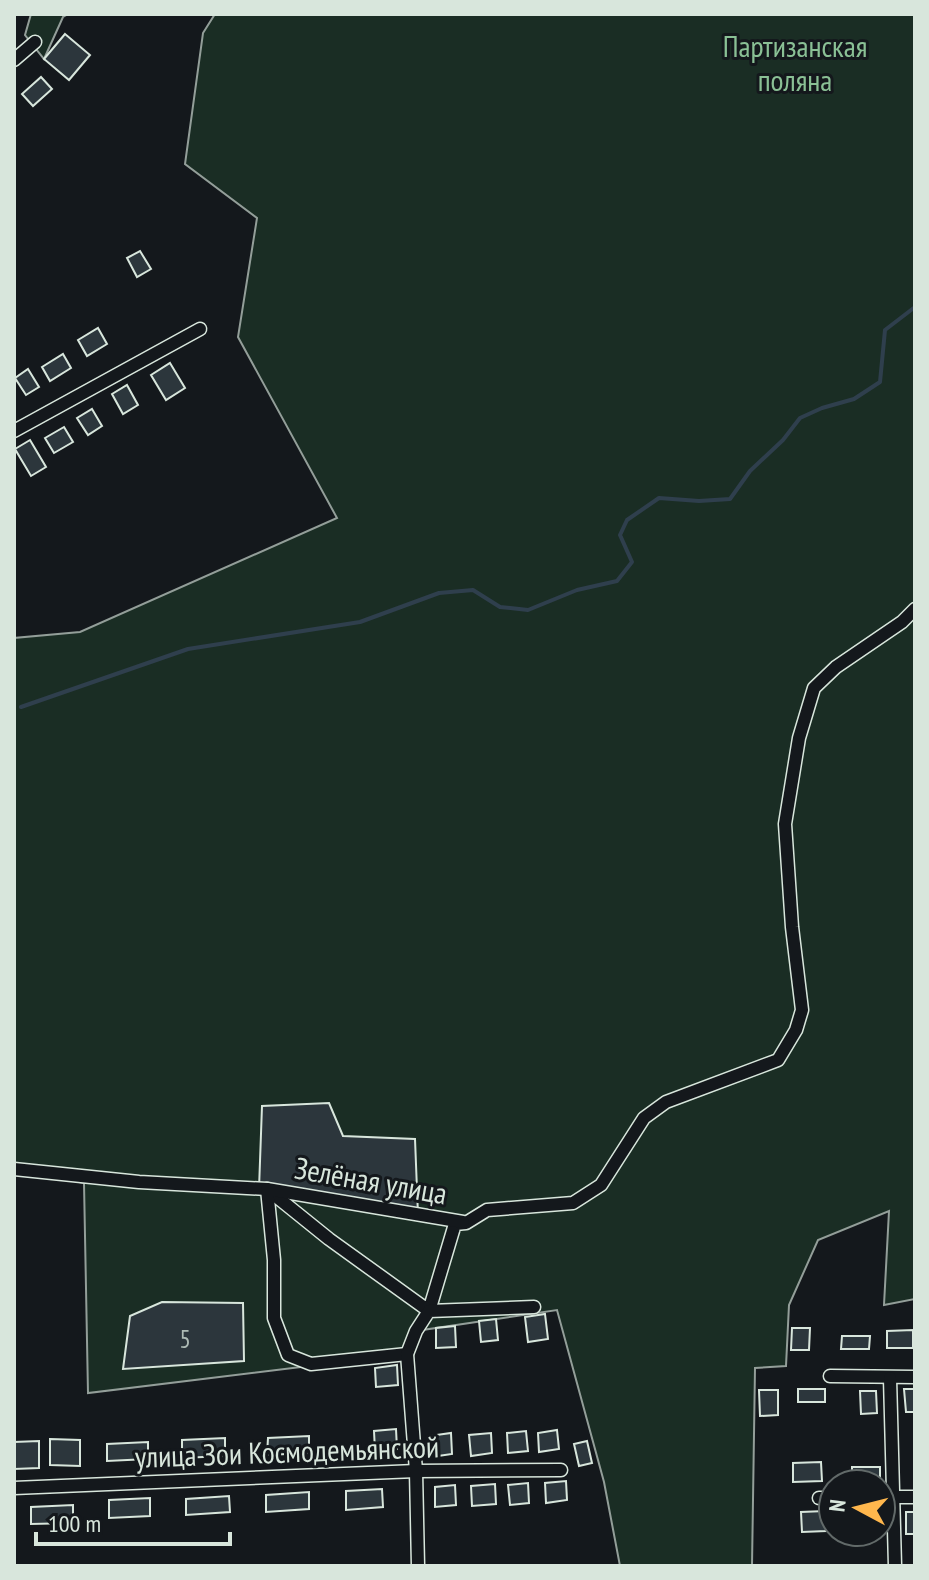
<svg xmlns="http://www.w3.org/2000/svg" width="929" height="1580" font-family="'PT Sans Narrow',sans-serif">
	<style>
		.green { fill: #1a2d24; stroke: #939e99; stroke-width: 2 }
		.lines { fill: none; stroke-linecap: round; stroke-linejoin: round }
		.stream { stroke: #2f3f4d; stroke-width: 4 }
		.building { fill: #2c363c; stroke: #d8e6dc; stroke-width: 2 }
		.minor-casing { stroke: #d8e6dc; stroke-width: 15 }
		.minor { stroke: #14181c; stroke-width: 12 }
		.labels { text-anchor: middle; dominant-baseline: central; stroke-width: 6; stroke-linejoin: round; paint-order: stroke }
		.number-label { font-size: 26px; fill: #adbab4 }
		.park-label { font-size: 30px; fill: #8ac095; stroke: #14181c }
		.street-label { font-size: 30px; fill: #d8e6dc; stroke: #14181c }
	</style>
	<rect width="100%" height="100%" fill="#14181c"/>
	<g class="green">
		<path d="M31,14H68L63,17L44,59L25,35Z"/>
		<path d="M215,14H915V1299L884,1305L889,1211L818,1240L789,1305L786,1366L755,1368L752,1566H620L604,1482L557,1310L416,1331L407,1354L88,1393L84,1183L14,1169V638L80,632L337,518L238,337L257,218L185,164L203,33Z"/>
	</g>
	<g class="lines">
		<path class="stream" d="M21,707L188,649L360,622L439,593L473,590L500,607L528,610L577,590L617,581L632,562L620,535L627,520L659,498L699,501L730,499L750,471L783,440L800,418L822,408L854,399L880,382L885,330L915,307"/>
	</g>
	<g class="building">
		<path d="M65,34L90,55L69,80L44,59Z"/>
		<path d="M41,77L52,89L33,106L22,94Z"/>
		<path d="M140,251L151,269L137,277L127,258Z"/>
		<path d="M98,328L107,344L87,356L78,340Z"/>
		<path d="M63,354L71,368L50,381L42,367Z"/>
		<path d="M170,363L185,388L166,400L151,375Z"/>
		<path d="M28,369L39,387L26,395L15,378Z"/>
		<path d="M127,385L138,405L123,414L112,394Z"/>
		<path d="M92,409L102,426L88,435L77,418Z"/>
		<path d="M64,427L73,442L54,453L45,438Z"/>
		<path d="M30,440L46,467L31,476L15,449Z"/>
		<path d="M329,1103L343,1136L415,1139L418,1215L259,1189L262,1106Z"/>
		<path d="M162,1302L243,1303L244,1361L123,1369L130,1316Z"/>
		<path d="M545,1314L548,1339L528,1342L525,1317Z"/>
		<path d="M496,1319L498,1340L481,1342L479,1321Z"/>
		<path d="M455,1326L456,1347L436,1348V1328Z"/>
		<path d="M792,1328H810L809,1350H791Z"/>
		<path d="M913,1330V1348H887V1331Z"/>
		<path d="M842,1336H870L869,1349H841Z"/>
		<path d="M397,1365L398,1385L376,1387L375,1368Z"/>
		<rect x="798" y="1389" width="27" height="13"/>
		<path d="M904,1389H915V1412H906Z"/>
		<path d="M759,1390H778V1415L760,1416Z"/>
		<path d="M860,1391H876L877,1413L861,1414Z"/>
		<path d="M396,1429L397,1449L375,1451L374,1431Z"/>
		<path d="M557,1430L559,1449L539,1452L538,1433Z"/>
		<path d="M526,1431L528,1451L508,1453L507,1433Z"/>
		<path d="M451,1433L452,1454L431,1457L429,1436Z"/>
		<path d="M491,1433L492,1453L471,1456L469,1435Z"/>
		<path d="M309,1436V1453L267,1455L268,1438Z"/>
		<path d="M225,1438V1456L182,1458V1440Z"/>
		<path d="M50,1439L80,1440V1466L50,1465Z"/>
		<path d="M39,1441V1468L14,1469V1442Z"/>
		<path d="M587,1441L592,1463L579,1466L574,1444Z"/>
		<path d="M148,1442V1459L107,1461V1444Z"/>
		<path d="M821,1462L822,1481L793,1482V1463Z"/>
		<path d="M852,1467H880V1484L852,1483Z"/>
		<path d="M566,1481L567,1500L546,1503L545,1483Z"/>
		<path d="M528,1483L529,1503L510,1505L508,1485Z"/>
		<path d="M495,1484L496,1504L472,1506L471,1486Z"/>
		<path d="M455,1485L456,1505L435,1507V1487Z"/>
		<path d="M382,1489L383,1507L346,1510V1491Z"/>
		<path d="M309,1492V1509L266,1512V1495Z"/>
		<path d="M229,1496L230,1512L186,1515V1499Z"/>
		<path d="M150,1498V1516L109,1518V1500Z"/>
		<path d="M73,1505V1523L31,1524V1507Z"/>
		<path d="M825,1511L826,1531L802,1532L801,1512Z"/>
		<rect x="906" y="1512" width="9" height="22"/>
	</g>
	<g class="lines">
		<defs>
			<g id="minor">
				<path d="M14,60L35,42"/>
				<path d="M14,431L200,329"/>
				<path d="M14,1169L139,1182L267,1189L329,1239L429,1311L455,1224L466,1223L487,1210L573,1203L601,1185L644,1118L666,1102L778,1060L796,1030L802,1010L792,927L785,824L799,738L814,688L836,667L902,622L915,609"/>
				<path d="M407,1354L311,1364L288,1355L274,1318V1260L267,1189L463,1222"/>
				<path d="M830,1376L915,1377"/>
				<path d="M890,1378L895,1566"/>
				<path d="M14,1488L416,1471L561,1470"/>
				<path d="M881,1497H915"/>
				<path d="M819,1498H833"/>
				<path d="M418,1566L416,1471L407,1354L416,1331L429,1311L534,1307"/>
			</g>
		</defs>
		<use href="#minor" class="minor-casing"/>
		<use href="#minor" class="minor"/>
	</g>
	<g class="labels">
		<g class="number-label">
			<text x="185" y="1338">5</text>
		</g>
		<g class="park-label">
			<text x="795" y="45">Партизанская<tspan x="795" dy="34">поляна</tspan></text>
		</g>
		<g class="street-label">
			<text transform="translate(371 1180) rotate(10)">Зелёная улица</text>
			<text transform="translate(287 1451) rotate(-2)">улица Зои Космодемьянской</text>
		</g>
	</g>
	<rect width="929" height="1580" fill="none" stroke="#d8e6dc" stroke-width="32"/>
	<g transform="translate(857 1508) rotate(277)"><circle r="38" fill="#14181c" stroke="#626a69" stroke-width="2"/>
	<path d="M0-6L14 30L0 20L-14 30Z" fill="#ffb74d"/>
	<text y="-12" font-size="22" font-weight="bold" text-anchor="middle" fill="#d8e6dc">N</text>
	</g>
	<path d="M36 1532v12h194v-12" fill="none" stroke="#d8e6dc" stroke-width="4"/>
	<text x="48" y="1532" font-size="24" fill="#d8e6dc" stroke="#14181c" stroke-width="6" paint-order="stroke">100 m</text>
</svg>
